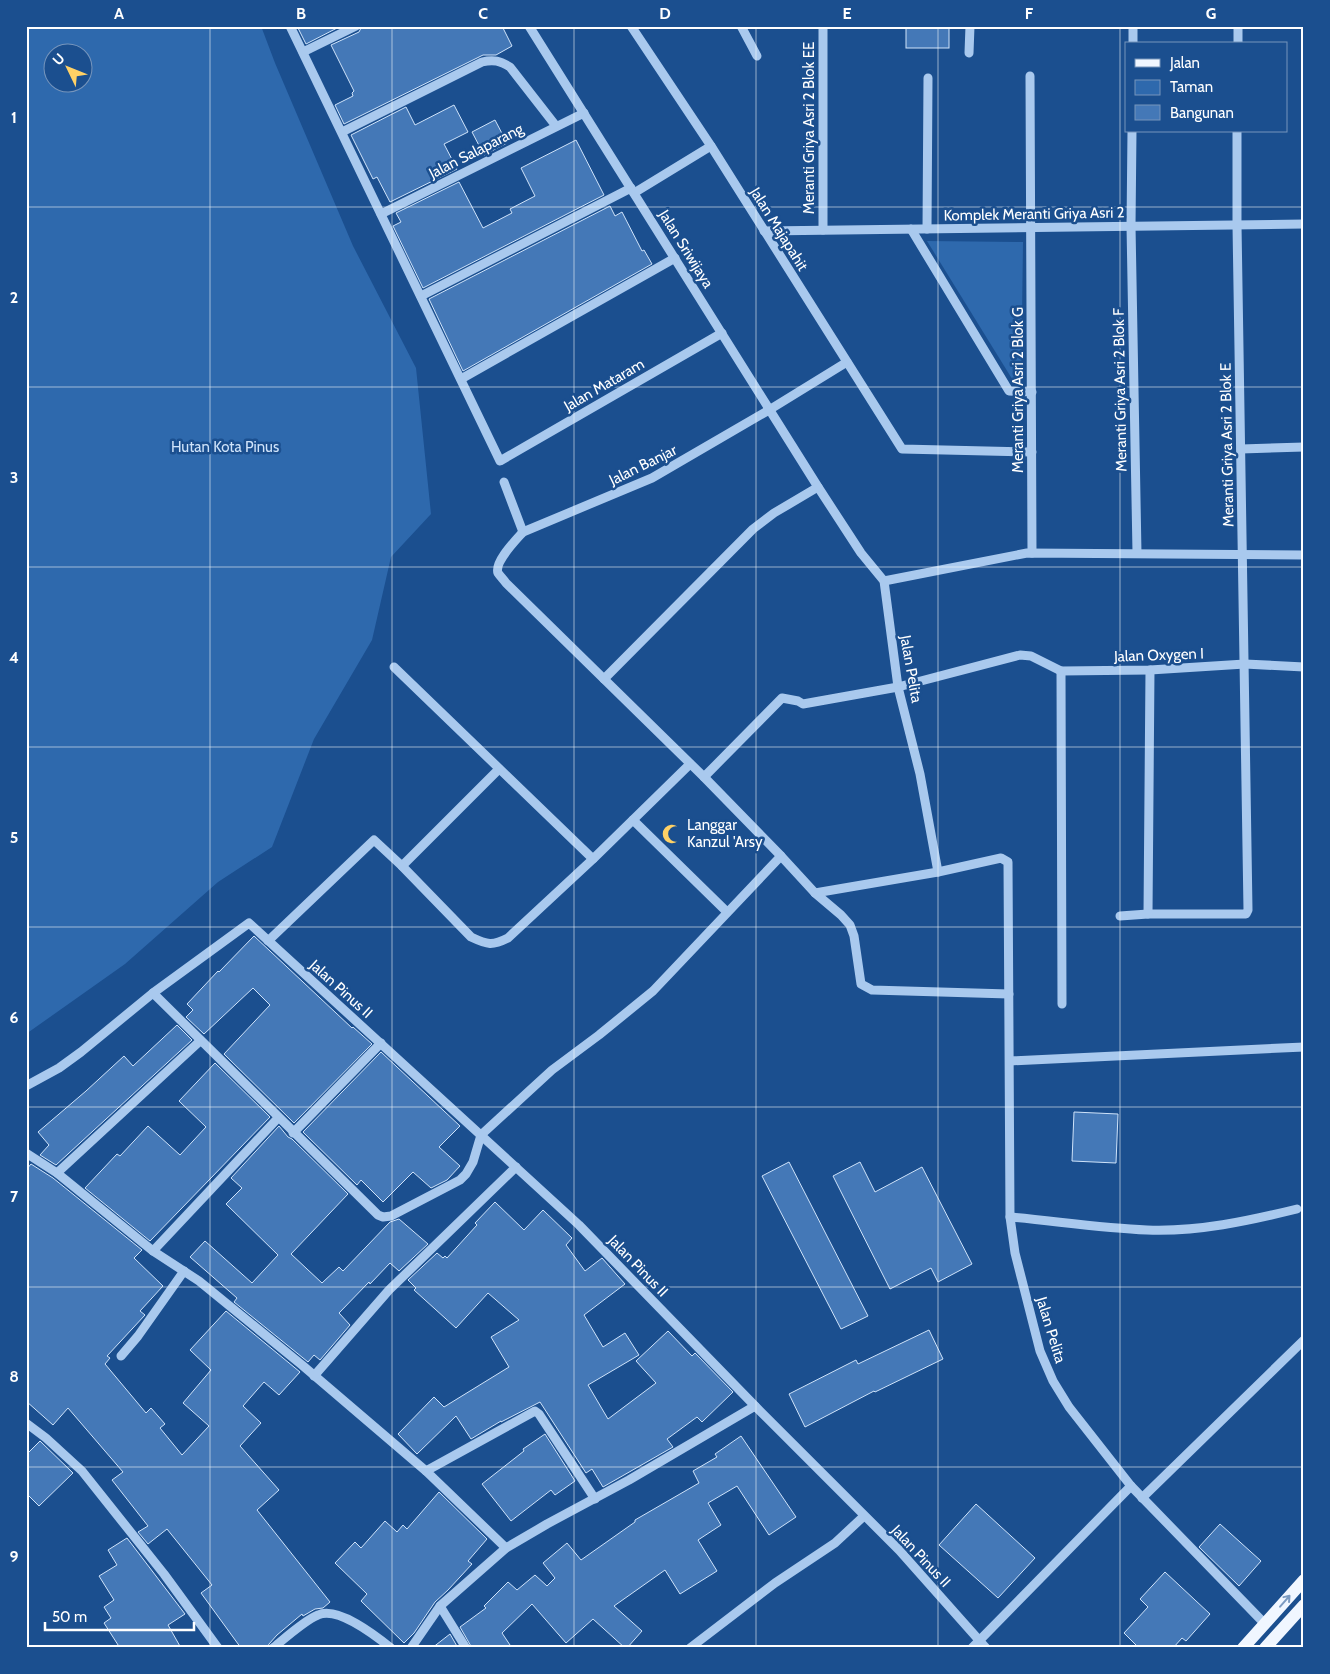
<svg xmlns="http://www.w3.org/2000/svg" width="1330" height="1674" font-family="Cabin,sans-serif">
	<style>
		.green { fill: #2e69ad; fill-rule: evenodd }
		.building { fill: #4478b7; stroke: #cfe3fa }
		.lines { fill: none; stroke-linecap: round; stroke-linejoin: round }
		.minor { stroke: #a9c9ee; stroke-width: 9 }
		.major { stroke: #f0f6ff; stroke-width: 12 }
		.oneway { stroke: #7b9ac1 }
		.grid { fill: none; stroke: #fff; stroke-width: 1; stroke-opacity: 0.55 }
		.labels { text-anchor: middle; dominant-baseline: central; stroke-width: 5; stroke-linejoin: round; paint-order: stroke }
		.street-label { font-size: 15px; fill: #fff; stroke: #1b4f8f }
		.park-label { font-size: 15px; fill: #cfe3fa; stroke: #1b4f8f }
		.poi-label { font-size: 15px; fill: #fff; stroke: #1b4f8f; text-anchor: start }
		.neatline { fill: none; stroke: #fff; stroke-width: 2 }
		.grid-label { font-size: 16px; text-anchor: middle; font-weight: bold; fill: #fff }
	</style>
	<rect width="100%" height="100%" fill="#1b4f8f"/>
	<g class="green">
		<path d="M26,26H261L275,63L353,246L416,368L431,514L391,557L372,640L314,739L272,847L218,882L125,964L26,1034ZM52,52H82V82H52Z"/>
		<path d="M927,241L1023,242L1021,392L1014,382Z"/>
	</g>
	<g class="building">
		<path d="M297,26H341L306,44Z"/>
		<path d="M362,26H502L512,46L496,55H483L344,124L335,105L353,96L352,93L354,91L331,45L359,32Z"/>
		<rect x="906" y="26" width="43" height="22"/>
		<path d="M454,105L468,132L444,144L457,169L390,202L377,177L373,179L351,135L406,107L415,125Z"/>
		<path d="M495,120L507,143L484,155L472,132Z"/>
		<path d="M576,140L604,195L423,288L393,226L401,222L396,213L459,182L483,228L512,213L510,209L535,196L521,168Z"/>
		<path d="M610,206L615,216L622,212L642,251L644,250L652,264L463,371L429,299Z"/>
		<path d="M254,936L352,1028L353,1027L372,1044L294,1123L224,1054L270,1005L253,988L204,1034L186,1017L193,1010L187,1004L218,971L219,972Z"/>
		<path d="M177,1025L192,1040L56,1165L40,1155L49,1145L38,1132L86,1091L124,1056L133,1066Z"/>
		<path d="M381,1052L460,1126L439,1147L460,1166L447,1180L431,1188L413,1172L383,1202L361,1180L357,1185L303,1132Z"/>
		<path d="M215,1063L270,1117L150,1241L85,1188L117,1154L120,1156L148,1126L180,1155L206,1127L179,1101Z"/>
		<path d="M1074,1112L1118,1114L1116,1163L1072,1161Z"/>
		<path d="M279,1126L288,1137L292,1139L348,1194L291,1254L322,1283L339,1267L343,1271L390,1222L399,1219L428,1244L399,1271L390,1263L370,1284L369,1282L339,1313L350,1325L320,1360L314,1355L308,1362L234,1302L237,1298L190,1257L205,1241L252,1283L278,1255L226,1204L242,1188L231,1178Z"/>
		<path d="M789,1162L868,1316L841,1329L762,1176Z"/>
		<path d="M860,1162L875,1192L922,1167L972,1264L938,1282L931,1268L890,1289L833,1176Z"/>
		<path d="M31,1164L53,1178L142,1250L134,1258L163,1286L140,1311L145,1315L107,1356L110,1358L105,1364L146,1413L151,1408L165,1424L160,1428L182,1455L209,1426L183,1403L211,1370L190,1350L226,1311L300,1372L279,1395L264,1382L243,1406L261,1423L240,1446L279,1490L257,1510L330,1602L323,1608L315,1609L303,1616L302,1614L277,1635L269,1644L267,1648H241L201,1593L212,1585L167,1529L148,1544L138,1532L148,1526L112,1480L123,1472L68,1408L53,1425L26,1401V1170Z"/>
		<path d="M495,1202L524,1230L543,1210L572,1238L566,1245L585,1271L602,1258L625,1284L584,1315L603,1347L625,1333L639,1355L588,1385L608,1419L656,1383L636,1361L668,1331L692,1356L695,1353L733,1392L702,1422L697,1417L667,1439L673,1447L603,1487L592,1469L586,1473L540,1402L501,1422V1421L471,1439L456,1416L417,1454L398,1434L434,1397L444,1407L509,1367L491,1337L519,1320L488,1293L456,1328L414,1290L416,1288L408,1280L437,1253L443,1258L445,1256L447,1258L477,1225L475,1223Z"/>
		<path d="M929,1330L943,1359L875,1392L874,1391L805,1427L789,1394L856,1360L858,1364Z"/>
		<path d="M545,1434L575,1481L555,1495L551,1490L511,1521L482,1484L524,1451L523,1449Z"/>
		<path d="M741,1436L796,1517L769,1535L737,1486L708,1503L721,1525L698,1540L717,1571L680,1594L665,1570L614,1606L642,1631L627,1648H625L593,1619L566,1643L532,1604L502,1633L512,1648H472L460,1627L486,1608L484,1606L508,1582L517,1590L535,1575L547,1586L555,1578L543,1563L567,1543L581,1560L635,1522V1520L699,1483L693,1471L717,1457L715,1454Z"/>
		<path d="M40,1441L73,1473L39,1506L26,1493V1455Z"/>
		<path d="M439,1492L487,1539L468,1561L472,1564L448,1590L435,1602L414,1633L404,1643L361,1601L367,1594L335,1563L355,1542L361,1548L385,1521L397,1532L403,1525L407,1529Z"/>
		<path d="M976,1504L1035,1558L998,1598L939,1545Z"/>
		<path d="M1220,1524L1261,1561L1239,1586L1199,1547Z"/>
		<path d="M127,1538L185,1614L168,1625L181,1648H120L104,1623L111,1618L104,1607L114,1600L99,1576L117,1565L108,1550Z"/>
		<path d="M1165,1572L1210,1614L1186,1641L1182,1638L1173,1648H1139L1124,1633L1148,1607L1140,1599Z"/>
		<path d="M450,1634L458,1648H432Z"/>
	</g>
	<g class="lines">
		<g class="minor">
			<path d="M290,26L500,461L722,333"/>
			<path d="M529,26L818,487L861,553L884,581L898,687L920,774L938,872"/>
			<path d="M631,26L711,146L902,449L1032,452"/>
			<path d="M741,26L757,56"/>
			<path d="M1133,44V26"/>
			<path d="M1238,44V26"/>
			<path d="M303,52L356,26"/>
			<path d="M969,53L970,26"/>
			<path d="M1030,76L1032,553"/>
			<path d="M1132,131L1131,226L1137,553"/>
			<path d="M342,132L482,62C494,59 500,61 510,67L556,126"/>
			<path d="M634,193L711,146"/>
			<path d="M381,214L584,113"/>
			<path d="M911,229L1009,391L1032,392"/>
			<path d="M927,229L928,78"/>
			<path d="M823,230V26"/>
			<path d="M764,231L1304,224"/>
			<path d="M421,296L631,188"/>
			<path d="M847,362L769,410L652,478L523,532C516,540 494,562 498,573C500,576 504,580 506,583L704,777L781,856L815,893L841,915L850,925L854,936L861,984L872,990L1009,994"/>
			<path d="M461,379L675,258"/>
			<path d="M1241,449L1304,447"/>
			<path d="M504,482L523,532"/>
			<path d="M884,581L1027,553L1304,555"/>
			<path d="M394,667L593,859"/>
			<path d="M1150,670L1148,914H1246L1248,910L1237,225V131"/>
			<path d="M1061,671L1062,1004"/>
			<path d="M604,679L753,529L774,513L818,487"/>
			<path d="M704,777L782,698L798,701L803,704L898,687L1020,655L1031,656L1061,671L1150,670L1245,664L1304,667"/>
			<path d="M633,820L727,912"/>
			<path d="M402,866L499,769"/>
			<path d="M815,893L938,872L1001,858L1008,862L1010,1217L1015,1253L1040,1351L1053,1381L1069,1407L1131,1486L1265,1624"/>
			<path d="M1120,916L1148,914"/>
			<path d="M268,941L374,840L402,866L471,937C488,945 492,946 508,938L593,859L690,764"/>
			<path d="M153,993L378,1215L383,1217L391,1216L460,1180L466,1174L473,1162L481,1135L552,1070L599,1035L653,991L781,856"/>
			<path d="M1010,1061L1304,1047"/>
			<path d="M26,1086L59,1068L81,1052L153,993L249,923L579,1225L755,1406L899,1550L986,1648"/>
			<path d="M293,1133L381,1043"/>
			<path d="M26,1153L57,1173L153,1251L199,1281L302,1365L426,1471"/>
			<path d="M57,1173L200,1041"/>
			<path d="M1010,1217C1055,1221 1101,1228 1147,1230C1198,1232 1248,1221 1297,1209"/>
			<path d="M153,1251L278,1118"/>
			<path d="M121,1356L138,1336L184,1271"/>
			<path d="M314,1376L389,1290L516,1167"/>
			<path d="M26,1423L46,1438L82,1471L164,1574L218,1648"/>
			<path d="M1142,1498L1304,1340"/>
			<path d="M506,1548L426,1471L535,1411L539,1414L595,1499"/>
			<path d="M440,1606L466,1648"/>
			<path d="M273,1648C284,1639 305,1620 318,1615C338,1606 376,1636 391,1648"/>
			<path d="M411,1648L440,1606L506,1548L547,1524L629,1480L755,1406"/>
			<path d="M690,1648L775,1583L835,1543L864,1516"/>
			<path d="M972,1648L1131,1486"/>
		</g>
		<g class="major">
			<path d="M1243,1648L1304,1580"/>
			<path d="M1265,1648L1304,1605"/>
		</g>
	</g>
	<defs><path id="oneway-shaft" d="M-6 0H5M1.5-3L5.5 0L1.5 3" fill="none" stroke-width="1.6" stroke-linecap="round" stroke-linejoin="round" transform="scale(1.25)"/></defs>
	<use class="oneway" href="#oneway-shaft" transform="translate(1285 1601) rotate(-49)"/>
	<path class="grid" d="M210,26V1648M392,26V1648M574,26V1648M756,26V1648M938,26V1648M1120,26V1648M26,207H1304M26,387H1304M26,567H1304M26,747H1304M26,927H1304M26,1107H1304M26,1287H1304M26,1467H1304"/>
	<defs>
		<symbol id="mosque-bare" viewBox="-9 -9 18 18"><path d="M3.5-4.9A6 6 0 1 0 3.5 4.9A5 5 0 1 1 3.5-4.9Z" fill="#ffd166" stroke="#1b4f8f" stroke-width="2.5" paint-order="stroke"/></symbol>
	</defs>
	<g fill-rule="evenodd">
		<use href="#mosque-bare" x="658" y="820" width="28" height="28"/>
	</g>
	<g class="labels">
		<g class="street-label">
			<text transform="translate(809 128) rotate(-90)">Meranti Griya Asri 2 Blok EE</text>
			<text transform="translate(476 151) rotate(-27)">Jalan Salaparang</text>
			<text transform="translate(1034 214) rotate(-1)">Komplek Meranti Griya Asri 2</text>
			<text transform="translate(779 229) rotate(58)">Jalan Majapahit</text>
			<text transform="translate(686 249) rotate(58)">Jalan Sriwijaya</text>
			<text transform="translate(604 385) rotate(-30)">Jalan Mataram</text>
			<text transform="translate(1018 390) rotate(-90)">Meranti Griya Asri 2 Blok G</text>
			<text transform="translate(1120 390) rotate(-91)">Meranti Griya Asri 2 Blok F</text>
			<text transform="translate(1227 445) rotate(-91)">Meranti Griya Asri 2 Blok E</text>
			<text transform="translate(643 465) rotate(-26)">Jalan Banjar</text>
			<text transform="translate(1159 655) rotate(-2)">Jalan Oxygen I</text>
			<text transform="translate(911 669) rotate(80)">Jalan Pelita</text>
			<text transform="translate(341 989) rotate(42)">Jalan Pinus II</text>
			<text transform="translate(638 1266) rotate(46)">Jalan Pinus II</text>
			<text transform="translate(1051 1330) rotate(73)">Jalan Pelita</text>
			<text transform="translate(921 1556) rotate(47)">Jalan Pinus II</text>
		</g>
		<g class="park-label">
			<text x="225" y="447">Hutan Kota Pinus</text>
		</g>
		<g class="poi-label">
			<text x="687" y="825">Langgar<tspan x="687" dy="17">Kanzul 'Arsy</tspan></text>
		</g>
	</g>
	<rect width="1330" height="1674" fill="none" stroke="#1b4f8f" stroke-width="55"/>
	<rect x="1125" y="42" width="162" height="90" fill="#1b4f8f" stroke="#7695bc"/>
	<rect x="1135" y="59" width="25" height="8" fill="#f0f6ff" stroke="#7695bc"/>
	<text x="1170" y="68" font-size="15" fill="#ffffff">Jalan</text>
	<rect x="1135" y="80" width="25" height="15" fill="#2e69ad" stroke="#7695bc"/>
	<text x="1170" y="92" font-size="15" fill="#ffffff">Taman</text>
	<rect x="1135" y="105" width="25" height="15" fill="#4478b7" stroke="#7695bc"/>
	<text x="1170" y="118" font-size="15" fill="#ffffff">Bangunan</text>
	<g transform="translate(68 68) rotate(313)"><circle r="24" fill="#1b4f8f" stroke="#7695bc"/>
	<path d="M0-4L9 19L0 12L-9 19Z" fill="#ffd166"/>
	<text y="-8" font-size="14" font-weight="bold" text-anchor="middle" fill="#ffffff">U</text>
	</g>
	<path d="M45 1622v8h149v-8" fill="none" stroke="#ffffff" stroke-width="2.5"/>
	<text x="52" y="1622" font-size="15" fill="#ffffff" stroke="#1b4f8f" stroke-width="4" paint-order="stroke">50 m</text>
	<rect x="28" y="28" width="1274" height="1618" class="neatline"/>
	<g class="grid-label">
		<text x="119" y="19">A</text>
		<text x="301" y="19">B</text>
		<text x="483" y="19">C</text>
		<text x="665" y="19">D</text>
		<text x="847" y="19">E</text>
		<text x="1029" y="19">F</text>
		<text x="1211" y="19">G</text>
		<text x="14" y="123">1</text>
		<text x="14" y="303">2</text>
		<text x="14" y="483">3</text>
		<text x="14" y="663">4</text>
		<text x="14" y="843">5</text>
		<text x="14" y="1023">6</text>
		<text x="14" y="1202">7</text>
		<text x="14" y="1382">8</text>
		<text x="14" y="1562">9</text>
	</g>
</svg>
